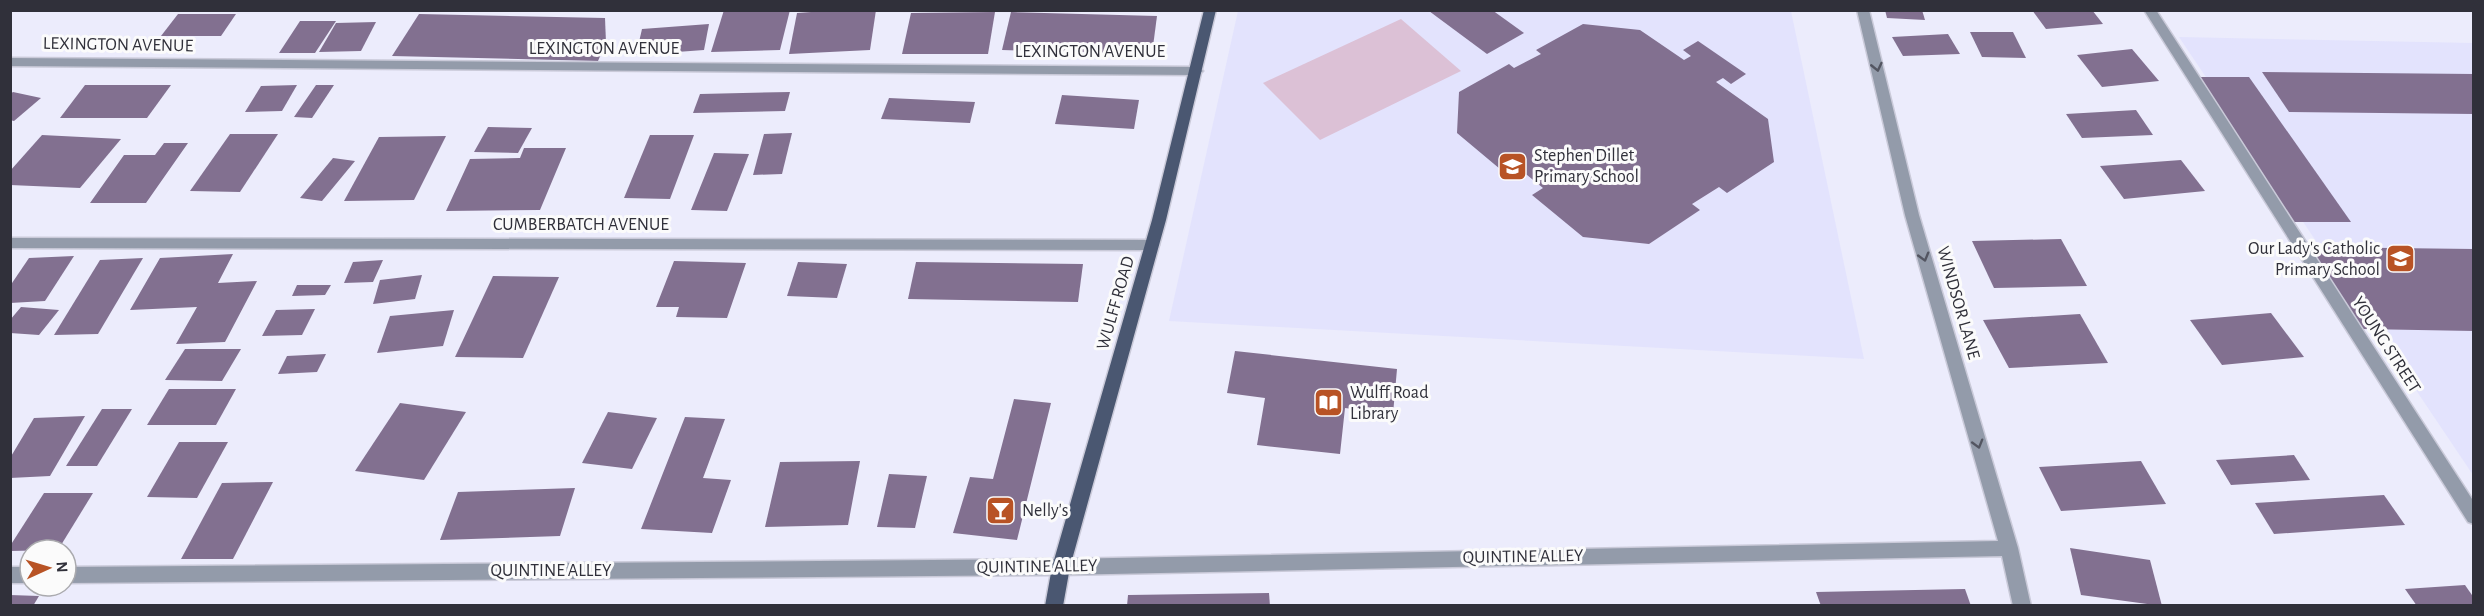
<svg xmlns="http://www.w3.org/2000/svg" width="2484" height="616" font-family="'Alegreya Sans',sans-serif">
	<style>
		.built { fill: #e3e3fd }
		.green { fill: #dcc1d6 }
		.building { fill: #827090 }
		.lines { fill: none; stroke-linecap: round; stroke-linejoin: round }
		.minor-casing { stroke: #cacad9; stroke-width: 3 }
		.major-casing { stroke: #cacad9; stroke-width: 3 }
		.minor { fill: #939baa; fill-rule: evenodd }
		.major { fill: #4a5771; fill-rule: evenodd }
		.oneway { stroke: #535561 }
		.labels { text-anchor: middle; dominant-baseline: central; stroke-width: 6; stroke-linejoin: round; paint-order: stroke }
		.street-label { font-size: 18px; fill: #30303a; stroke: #fbfbfb }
		.poi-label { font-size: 18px; fill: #30303a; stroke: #fbfbfb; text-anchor: start }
	</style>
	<rect width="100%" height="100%" fill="#ececfc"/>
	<g class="built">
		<path d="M1238,11H1791L1864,359L1169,321Z"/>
		<path d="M2179,37L2473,43V475Z"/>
	</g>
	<path class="green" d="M1401,19L1461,71L1320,140L1263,83Z"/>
	<g class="building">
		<path d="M724,10H790L780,50L711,52Z"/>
		<path d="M839,10H876L870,50L789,54L797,13Z"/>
		<path d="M1431,10H1492L1524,33L1487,54L1429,11Z"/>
		<path d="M1885,10H1922L1925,20L1887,18Z"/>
		<path d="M2032,10H2092L2103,24L2046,29Z"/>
		<path d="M995,12L988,54H902L911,13Z"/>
		<path d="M1011,12L1157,16L1152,54L1002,50Z"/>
		<path d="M178,14H236L221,36H161Z"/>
		<path d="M419,14L605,18L606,43L598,61L392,56Z"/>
		<path d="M300,21H336L315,53H279Z"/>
		<path d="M376,22L361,51L319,52L336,23Z"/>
		<path d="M709,24L704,50L636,55L642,29Z"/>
		<path d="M1583,24L1640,30L1684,60L1691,56L1683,50L1698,41L1746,74L1731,84L1723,78L1716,82L1768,119L1774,162L1727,193L1719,187L1692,204L1700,210L1649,244L1583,237L1532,195L1543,188L1511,162L1500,169L1457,133L1459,92L1509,64L1514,68L1541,54L1536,50Z"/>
		<path d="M1970,32H2013L2026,58L1982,57Z"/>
		<path d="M1948,34L1960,54L1903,56L1892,37Z"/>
		<path d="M2132,49L2159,81L2102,87L2077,55Z"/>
		<path d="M2262,72L2474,74V114L2289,112Z"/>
		<path d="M2194,77H2249L2351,222H2291Z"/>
		<path d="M85,85H171L147,118H60Z"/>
		<path d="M297,85L282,111L245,112L261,86Z"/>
		<path d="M316,85H334L312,118L294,117Z"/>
		<path d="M13,92L41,98L14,121L10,120V94Z"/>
		<path d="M790,92L785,111L693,113L700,94Z"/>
		<path d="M1062,95L1139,100L1134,129L1055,124Z"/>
		<path d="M889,98L975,102L970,123L881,119Z"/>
		<path d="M2136,110L2153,135L2082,138L2066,114Z"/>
		<path d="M488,127L532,128L518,153L474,152Z"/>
		<path d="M792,133L782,174L753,175L764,134Z"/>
		<path d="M230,134H278L240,192L190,191Z"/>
		<path d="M42,135L121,139L80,188L10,185V171Z"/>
		<path d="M650,135H694L670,199L624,198Z"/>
		<path d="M446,136L414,200L344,201L379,137Z"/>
		<path d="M164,143H188L146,203H90L124,155H155Z"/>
		<path d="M524,148H566L540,210L446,211L470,159L520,158Z"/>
		<path d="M714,153L749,154L727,211L691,210Z"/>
		<path d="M333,158L355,161L322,201L300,198Z"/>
		<path d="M2181,160L2205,191L2124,199L2100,166Z"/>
		<path d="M2061,239L2087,286L1994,288L1972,241Z"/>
		<path d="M2309,247L2474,249V331L2362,329Z"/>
		<path d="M233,254L218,283L257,281L225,342L176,344L197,307L130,310L160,258Z"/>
		<path d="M74,256L45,301L10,303V286L29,258Z"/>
		<path d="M143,258L98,334L54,335L100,260Z"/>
		<path d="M383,260L373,282L344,283L353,262Z"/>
		<path d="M674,261L746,263L727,318L676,317L679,307H656Z"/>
		<path d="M798,262L847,264L837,298L787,296Z"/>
		<path d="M916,262L1083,264L1078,302L908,299Z"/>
		<path d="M422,275L415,299L373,304L380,280Z"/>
		<path d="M493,276L559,277L523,358L455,357Z"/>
		<path d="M297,285H331L325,295L292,296Z"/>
		<path d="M21,307L59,310L39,335L10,333V320Z"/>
		<path d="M315,309L302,335L262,336L276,310Z"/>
		<path d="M454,310L443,346L377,353L390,316Z"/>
		<path d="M2271,313L2304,357L2222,365L2190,320Z"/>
		<path d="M2080,314L2108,363L2009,368L1983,320Z"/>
		<path d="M185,349H241L222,381L165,380Z"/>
		<path d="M1235,351L1397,369L1393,414L1345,408L1340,454L1257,445L1265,398L1227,393Z"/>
		<path d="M326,354L317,372L278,374L287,356Z"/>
		<path d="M169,389H236L216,425H147Z"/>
		<path d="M1014,399L1051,403L1017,540L953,533L970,477L993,479Z"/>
		<path d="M400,403L466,412L424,480L355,471Z"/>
		<path d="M102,409H132L97,466H66Z"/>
		<path d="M608,412L657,418L632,469L582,463Z"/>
		<path d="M85,416L50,476L10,478V458L34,418Z"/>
		<path d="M685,417L725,419L703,478L731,480L712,533L641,529Z"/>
		<path d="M179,442H228L197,498L147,497Z"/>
		<path d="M2294,455L2310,480L2231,485L2216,460Z"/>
		<path d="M860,461L848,525L765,527L780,462Z"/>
		<path d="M2141,461L2166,504L2061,511L2039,467Z"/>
		<path d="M889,474L927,476L915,528L877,527Z"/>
		<path d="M273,482L233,559H181L222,483Z"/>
		<path d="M575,488L560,536L440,540L458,492Z"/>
		<path d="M44,493H93L58,550L10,551V546Z"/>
		<path d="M2384,495L2405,525L2274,534L2255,503Z"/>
		<path d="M2070,548L2150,560L2162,606L2081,595Z"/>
		<path d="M2465,585L2474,598V606H2417L2405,589Z"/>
		<path d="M1965,589L1971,606H1821L1816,592Z"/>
		<path d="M1269,593L1270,606H1127L1128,595Z"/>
		<path d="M10,595L39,596L33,606H10Z"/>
	</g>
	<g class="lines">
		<defs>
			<g id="minor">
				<path d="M1857,10H1869L1919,215L2018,548L2031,606H2013L2002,556L1061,575L66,583V567L1061,559L1998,541L1905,215Z"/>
				<path d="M2144,10H2156L2474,502V524L2468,522Z"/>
				<path d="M10,58L1197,67L1203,71L1197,75L10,66Z"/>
				<path d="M10,238L1152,240L1159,245L1152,250L10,248Z"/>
				<rect x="10" y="567" width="20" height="16"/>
			</g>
			<path id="major" d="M1204,10H1216L1166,220L1070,567L1063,606H1045L1052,567L1152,220Z"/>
		</defs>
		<use href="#minor" class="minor-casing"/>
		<use href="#major" class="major-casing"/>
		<use href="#minor" class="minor"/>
		<use href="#major" class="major"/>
	</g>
	<defs><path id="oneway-chevron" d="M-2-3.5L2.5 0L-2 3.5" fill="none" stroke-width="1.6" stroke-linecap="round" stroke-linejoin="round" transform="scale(1.5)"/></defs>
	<g class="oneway">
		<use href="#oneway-chevron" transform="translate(1877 67) rotate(77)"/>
		<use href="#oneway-chevron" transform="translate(1924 257) rotate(74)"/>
		<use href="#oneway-chevron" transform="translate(1978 444) rotate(74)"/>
	</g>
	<defs>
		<symbol id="school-square" viewBox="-11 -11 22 22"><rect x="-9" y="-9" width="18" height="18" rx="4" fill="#b85325" stroke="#fbfbfb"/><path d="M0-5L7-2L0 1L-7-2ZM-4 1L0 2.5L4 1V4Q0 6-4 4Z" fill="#fff"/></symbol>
		<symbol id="library-square" viewBox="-11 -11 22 22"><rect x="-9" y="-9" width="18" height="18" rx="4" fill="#b85325" stroke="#fbfbfb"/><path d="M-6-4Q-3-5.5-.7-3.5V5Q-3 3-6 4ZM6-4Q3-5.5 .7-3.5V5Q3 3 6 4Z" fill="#fff"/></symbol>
		<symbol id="bar-square" viewBox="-11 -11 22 22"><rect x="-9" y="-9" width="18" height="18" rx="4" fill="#b85325" stroke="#fbfbfb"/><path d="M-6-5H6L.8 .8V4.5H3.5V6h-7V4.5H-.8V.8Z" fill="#fff"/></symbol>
	</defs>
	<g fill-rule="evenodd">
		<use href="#school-square" x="1496" y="150" width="33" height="33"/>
		<use href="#school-square" x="2384" y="242" width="33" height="33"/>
		<use href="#library-square" x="1312" y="386" width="33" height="33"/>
		<use href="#bar-square" x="984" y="494" width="33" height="33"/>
	</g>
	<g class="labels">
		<g class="street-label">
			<text transform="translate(118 45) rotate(1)">LEXINGTON AVENUE</text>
			<text x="604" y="49">LEXINGTON AVENUE</text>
			<text x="1090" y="52">LEXINGTON AVENUE</text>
			<text x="581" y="225">CUMBERBATCH AVENUE</text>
			<text transform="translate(1116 303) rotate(-74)">WULFF ROAD</text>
			<text transform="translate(1958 303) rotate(74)">WINDSOR LANE</text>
			<text transform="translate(2386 345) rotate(57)">YOUNG STREET</text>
			<text transform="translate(1523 557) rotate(-1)">QUINTINE ALLEY</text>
			<text transform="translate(1037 567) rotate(-1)">QUINTINE ALLEY</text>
			<text x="551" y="571">QUINTINE ALLEY</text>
		</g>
		<g class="poi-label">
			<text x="1534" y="156">Stephen Dillet<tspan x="1534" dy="21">Primary School</tspan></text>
			<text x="2380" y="249" text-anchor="end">Our Lady's Catholic<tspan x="2380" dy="21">Primary School</tspan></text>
			<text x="1350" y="393">Wulff Road<tspan x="1350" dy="21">Library</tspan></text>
			<text x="1022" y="511">Nelly's</text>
		</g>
	</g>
	<rect width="2484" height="616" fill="none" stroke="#30303a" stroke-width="24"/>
	<g transform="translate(48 568) rotate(86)"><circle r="28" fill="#fbfbfb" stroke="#aaaaae" stroke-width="1.5"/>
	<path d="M0-4.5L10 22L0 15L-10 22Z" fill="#b85325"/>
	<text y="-9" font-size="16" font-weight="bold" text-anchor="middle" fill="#30303a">N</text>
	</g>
</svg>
